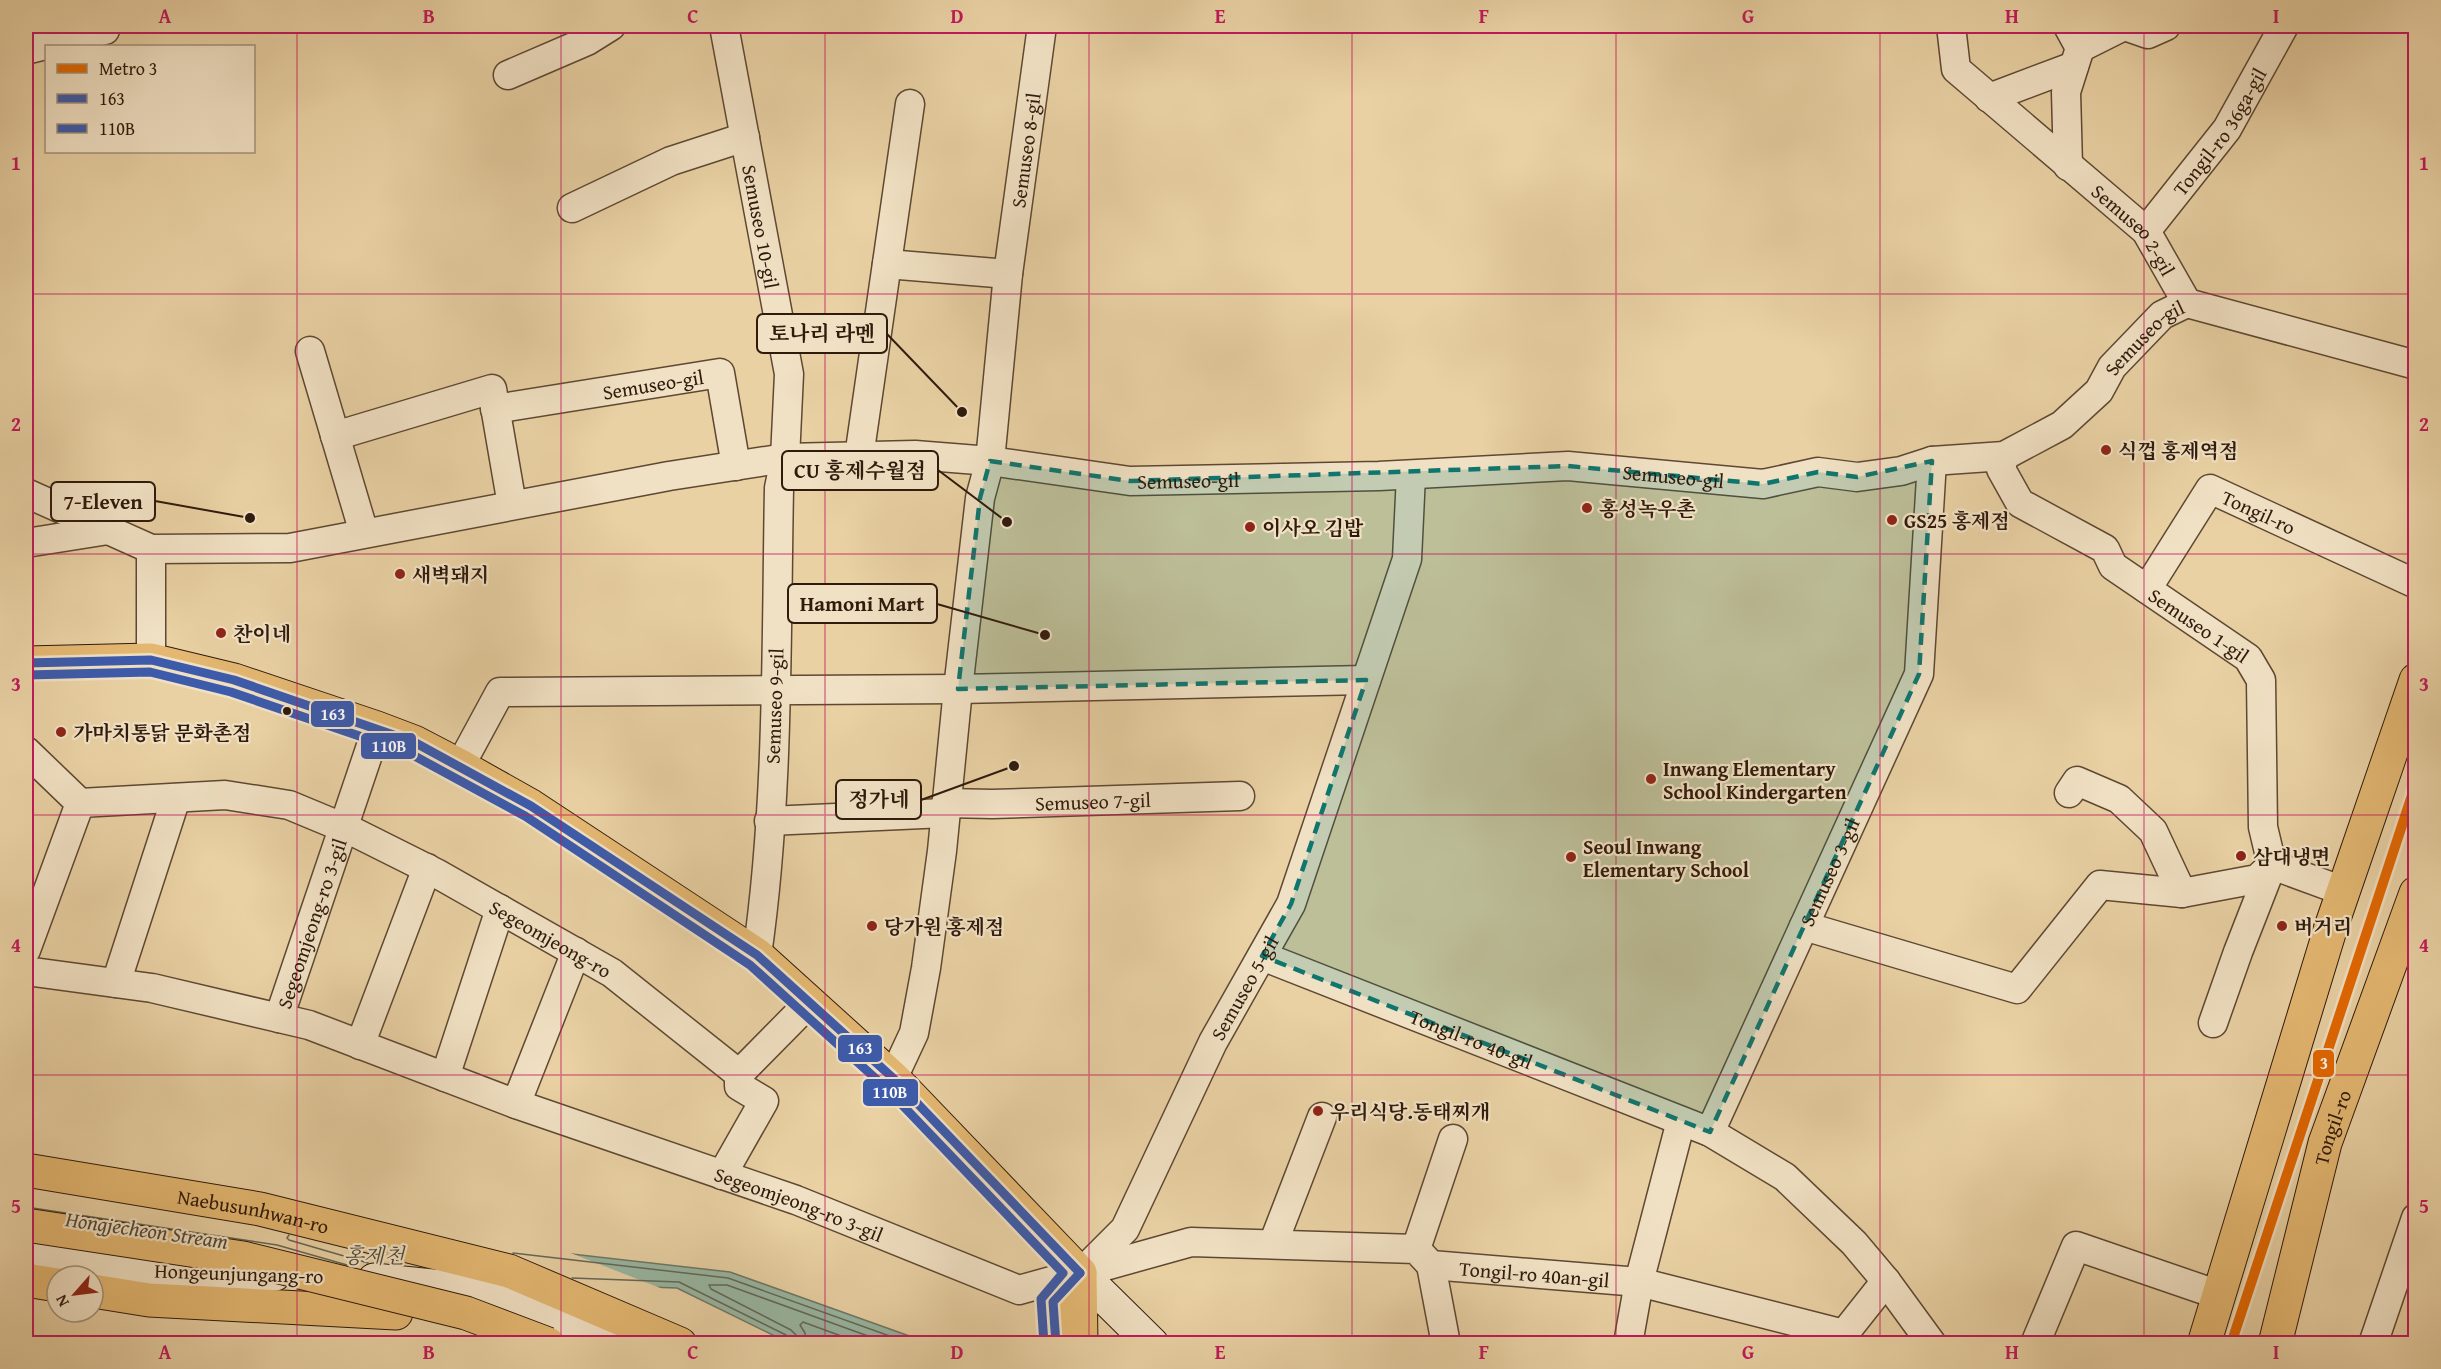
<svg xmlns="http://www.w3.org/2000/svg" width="2441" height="1369" font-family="'Gentium Book Plus','Noto Serif KR',serif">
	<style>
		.water { fill: #98b7a3; stroke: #6e7867; stroke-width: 1.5 }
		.pier { fill: #e9d1a4 }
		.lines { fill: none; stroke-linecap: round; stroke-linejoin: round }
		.shore { stroke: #646858; stroke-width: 1.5 }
		.street-casing { stroke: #5e4832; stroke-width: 31 }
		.secondary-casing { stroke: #2f1a0c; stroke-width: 35 }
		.primary-casing { stroke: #2f1a0c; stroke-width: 35 }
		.highway-casing { stroke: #2f1a0c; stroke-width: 35 }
		.street { stroke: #f1e1c4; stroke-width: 28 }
		.secondary { stroke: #f1e1c4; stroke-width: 33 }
		.primary { stroke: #e4b872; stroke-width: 33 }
		.highway { stroke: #e4b872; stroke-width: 33 }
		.highway-bridge-casing { stroke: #2f1a0c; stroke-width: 35; stroke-linecap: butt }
		.highway-bridge { stroke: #e4b872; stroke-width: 33 }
		.bus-1-casing { stroke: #f1e1c4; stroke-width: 14 }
		.bus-2-casing { stroke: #f1e1c4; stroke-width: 14 }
		.bus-1 { stroke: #3d5bab; stroke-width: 9 }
		.bus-2 { stroke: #3d5bab; stroke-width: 9 }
		.metro-1-casing { stroke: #f1e1c4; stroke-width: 15 }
		.metro-1 { stroke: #e46801; stroke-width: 10 }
		.marked { fill: #0f766e; fill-opacity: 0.2; stroke: #0f766e; stroke-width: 4.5; stroke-dasharray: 12 8; stroke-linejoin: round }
		.grid { fill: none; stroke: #c2185b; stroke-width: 1.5; stroke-opacity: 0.55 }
		.poi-dot { fill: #8f2418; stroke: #f1e1c4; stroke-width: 2 }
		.bus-dot { fill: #2f1a0c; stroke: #f1e1c4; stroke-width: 2 }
		.labels { text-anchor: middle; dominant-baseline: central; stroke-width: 4.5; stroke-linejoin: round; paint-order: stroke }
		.street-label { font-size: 20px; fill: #2f1a0c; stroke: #f1e1c4 }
		.poi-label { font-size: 20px; font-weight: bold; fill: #2f1a0c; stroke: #f1e1c4; text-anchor: start }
		.water-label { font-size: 21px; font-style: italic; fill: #4e4939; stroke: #f1e1c4 }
		.leader { fill: none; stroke: #2f1a0c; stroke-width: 2 }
		.callout-dot { fill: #2f1a0c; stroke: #f1e1c4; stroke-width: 2 }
		.callout { fill: #f1e1c4; stroke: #2f1a0c; stroke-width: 2 }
		.callout-label { font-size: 21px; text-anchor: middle; font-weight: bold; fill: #2f1a0c }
		.line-badge { stroke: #f1e1c4; stroke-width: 2 }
		.badge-label { font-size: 16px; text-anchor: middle; font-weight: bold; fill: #fff }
		.neatline { fill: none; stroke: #c2185b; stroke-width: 2 }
		.grid-label { font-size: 20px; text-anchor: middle; font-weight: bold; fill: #c2185b }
	</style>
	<rect width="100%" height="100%" fill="#e9d1a4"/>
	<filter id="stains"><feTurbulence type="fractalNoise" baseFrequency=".00333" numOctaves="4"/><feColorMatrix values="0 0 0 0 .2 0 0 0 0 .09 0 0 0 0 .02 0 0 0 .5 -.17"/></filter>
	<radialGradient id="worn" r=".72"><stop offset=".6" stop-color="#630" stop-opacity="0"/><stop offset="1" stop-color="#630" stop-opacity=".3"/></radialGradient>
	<path class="water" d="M431,1238L730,1272L929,1343H789L677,1288L501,1282Z"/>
	<path class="pier" d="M26,1179L432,1235L563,1250L668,1291L372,1282L26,1215Z"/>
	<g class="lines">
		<g class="shore">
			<path d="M26,1207L277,1245L347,1265"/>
			<path d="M289,1235L287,1238L289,1240L368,1263"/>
			<path d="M513,1253L728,1278L912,1344"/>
			<path d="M572,1278L679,1282L786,1335L790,1344"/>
			<path d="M797,1344L796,1335L791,1330L711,1289L709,1285H727L890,1344"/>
			<path d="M806,1344L805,1333L800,1325L803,1322L863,1344"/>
		</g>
		<defs>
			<g id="street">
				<path id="s1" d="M724,26L789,374L785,458L779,488C776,642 779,802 757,955"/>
				<path id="s2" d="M1951,26L1956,69L2146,231L2187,303"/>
				<path d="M2068,26L2080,48L2066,92L2068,166"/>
				<path d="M2125,26L2148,34L2166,26"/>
				<path d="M2080,48L2124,26"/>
				<path d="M26,50L105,30L104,26"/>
				<path d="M508,75L587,41L611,26"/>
				<path d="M1989,98L2074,66"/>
				<path d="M572,208L671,161L745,137"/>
				<path id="s3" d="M2146,231L2227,129L2284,26"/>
				<path d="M887,264L1008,274"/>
				<path d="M310,351L364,533"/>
				<path id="s4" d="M495,409L720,373L736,466"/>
				<path d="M335,436L492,389L512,505"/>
				<path id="s5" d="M2004,456L2001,469L2020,503L2105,549L2113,566L2248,658L2261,680L2263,827L2272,865L2238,952L2213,1023"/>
				<path d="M859,457L910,104"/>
				<path id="s6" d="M26,493L151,549L290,548L669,476L785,458L915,455L990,461L1130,481L1379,476L1568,466L1763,484L1818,472L1857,477L1901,471L1932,461L2004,456L2062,425L2099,391L2112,367L2162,315L2187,303L2416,365"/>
				<path d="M26,543L108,530"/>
				<path d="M151,549V660"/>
				<path id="s7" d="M2147,589L2210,489L2416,584"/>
				<path id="s8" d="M26,751L80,803L225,795L289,805L354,832L436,873L612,973L739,1074L810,1002"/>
				<path d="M460,766L500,692L958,689L1366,680"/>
				<path d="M2069,793L2077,781L2119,799L2153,831L2182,893"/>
				<path id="s9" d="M946,803L992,804L1240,796"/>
				<path d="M769,821L945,813"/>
				<path d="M2272,865L2343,891"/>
				<path d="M1804,926L2017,989L2100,885L2182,893L2257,879L2272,865"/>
				<path d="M26,950L80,803"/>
				<path id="s10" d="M1262,956L1710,1132L1785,1177L1854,1243L1886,1281L1932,1344"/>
				<path id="s11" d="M26,971L152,988L309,1025L516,1104L796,1200L1019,1290L1191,1242L1416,1249L1431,1265L1639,1282L1844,1334L1886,1281"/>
				<path d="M116,983L176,798"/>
				<path id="s12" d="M279,1018L377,728"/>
				<path d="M360,1045L427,868"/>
				<path d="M445,1077L500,909"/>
				<path id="s13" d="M893,1078L914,1033L926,968L942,851L958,689L980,498L990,461L1008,274L1042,26"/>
				<path d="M516,1104L576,952"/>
				<path id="s14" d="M1710,1132L1919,674L1932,461"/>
				<path d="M722,1175L764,1101L739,1086V1074"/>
				<path d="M1273,1244L1322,1117"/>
				<path d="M1416,1249L1453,1139"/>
				<path d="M1431,1265L1446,1344"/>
				<path id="s15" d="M1082,1272L1125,1229L1213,1042L1291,904L1407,559L1411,475"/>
				<path d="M1628,1344L1639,1282L1681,1121"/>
				<path d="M2035,1344L2076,1246L2219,1295"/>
				<path d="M2373,1344L2416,1218"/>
			</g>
			<g id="secondary">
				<path d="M26,1254L148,1271L275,1274"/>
				<path d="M1080,1273L1152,1344"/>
				<path d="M374,1280L442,1287L571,1321L624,1344"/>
			</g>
			<g id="primary">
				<path d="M26,663L151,660L234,680L377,728L414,742L460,766L531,806L757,955L893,1078L1080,1273L1081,1344"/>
				<path d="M1056,1344L1053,1302L1080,1273"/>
				<path d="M2204,1344L2330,930L2416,680"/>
				<path id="s16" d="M2275,1344L2325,1143L2416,893"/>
			</g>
			<g id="highway">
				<path id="s17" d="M26,1170L260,1209L509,1271L680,1344"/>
				<path d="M26,1280L57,1285"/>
				<path d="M93,1291L149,1300L396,1313"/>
			</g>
		</defs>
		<use href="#street" class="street-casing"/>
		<use href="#secondary" class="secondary-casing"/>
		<use href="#primary" class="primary-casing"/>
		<use href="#highway" class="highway-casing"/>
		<use href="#street" class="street"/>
		<use href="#secondary" class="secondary"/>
		<use href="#primary" class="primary"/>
		<use href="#highway" class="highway"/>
		<defs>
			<path id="highway-bridge" d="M26,1225L243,1258L466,1313L548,1344"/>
		</defs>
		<use href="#highway-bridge" class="highway-bridge-casing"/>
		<use href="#highway-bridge" class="highway-bridge"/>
		<defs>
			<g id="bus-1">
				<path d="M26,663L151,660L234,680L414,742L531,806L757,955L893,1078L1080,1273"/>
				<path d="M1056,1344L1053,1302L1080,1273"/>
			</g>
			<path id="bus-2" d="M26,675L150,672L231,692L409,753L525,816L750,965L885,1087L1063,1273L1041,1299L1044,1344"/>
		</defs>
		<use href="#bus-1" class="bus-1-casing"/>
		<use href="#bus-2" class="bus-2-casing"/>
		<use href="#bus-1" class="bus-1"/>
		<use href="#bus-2" class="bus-2"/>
		<defs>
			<path id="metro-1" d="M2231,1344L2416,783"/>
		</defs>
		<use href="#metro-1" class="metro-1-casing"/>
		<use href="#metro-1" class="metro-1"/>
	</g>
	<path class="marked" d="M990,461L1130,481L1568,466L1763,484L1818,472L1857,477L1932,461L1919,674L1710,1132L1262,956L1291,904L1366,680L958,689L980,498Z"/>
	<path class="grid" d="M297,26V1344M561,26V1344M825,26V1344M1089,26V1344M1352,26V1344M1616,26V1344M1880,26V1344M2144,26V1344M26,294H2416M26,554H2416M26,815H2416M26,1075H2416"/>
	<g class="poi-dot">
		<circle cx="2106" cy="450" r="6"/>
		<circle cx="1587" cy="508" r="6"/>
		<circle cx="1892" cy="520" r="6"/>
		<circle cx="1250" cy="527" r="6"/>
		<circle cx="400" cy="574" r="6"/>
		<circle cx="221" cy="633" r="6"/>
		<circle cx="61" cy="732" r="6"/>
		<circle cx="1651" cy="779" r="6"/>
		<circle cx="2241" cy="856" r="6"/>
		<circle cx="1571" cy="857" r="6"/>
		<circle cx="872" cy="926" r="6"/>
		<circle cx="2282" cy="926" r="6"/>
		<circle cx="1318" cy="1111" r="6"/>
	</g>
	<circle class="bus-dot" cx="287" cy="711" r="5"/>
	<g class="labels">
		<g class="street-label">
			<text stroke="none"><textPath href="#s3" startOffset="124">Tongil-ro 36ga-gil</textPath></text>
			<text stroke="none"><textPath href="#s13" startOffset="940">Semuseo 8-gil</textPath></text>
			<text stroke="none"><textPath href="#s1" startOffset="204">Semuseo 10-gil</textPath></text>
			<text stroke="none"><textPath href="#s2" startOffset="284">Semuseo 2-gil</textPath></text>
			<text stroke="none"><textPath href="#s6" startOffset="2192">Semuseo-gil</textPath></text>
			<text stroke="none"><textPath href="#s4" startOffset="160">Semuseo-gil</textPath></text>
			<text stroke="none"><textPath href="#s6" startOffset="1670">Semuseo-gil</textPath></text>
			<text stroke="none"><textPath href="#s6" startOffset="1184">Semuseo-gil</textPath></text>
			<text stroke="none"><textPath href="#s7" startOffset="172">Tongil-ro</textPath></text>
			<text stroke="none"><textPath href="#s5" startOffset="272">Semuseo 1-gil</textPath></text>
			<text transform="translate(774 706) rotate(-88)">Semuseo 9-gil</text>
			<text stroke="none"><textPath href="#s9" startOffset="147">Semuseo 7-gil</textPath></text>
			<text stroke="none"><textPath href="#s14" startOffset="286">Semuseo 3-gil</textPath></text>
			<text stroke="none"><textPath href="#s12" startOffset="100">Segeomjeong-ro 3-gil</textPath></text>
			<text stroke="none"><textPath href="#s8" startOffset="579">Segeomjeong-ro</textPath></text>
			<text stroke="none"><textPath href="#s15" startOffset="330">Semuseo 5-gil</textPath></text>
			<text stroke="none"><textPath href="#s10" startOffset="225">Tongil-ro 40-gil</textPath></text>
			<text stroke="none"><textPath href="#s16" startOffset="224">Tongil-ro</textPath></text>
			<text stroke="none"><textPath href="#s11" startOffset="810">Segeomjeong-ro 3-gil</textPath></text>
			<text stroke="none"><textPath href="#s17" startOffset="231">Naebusunhwan-ro</textPath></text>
			<text transform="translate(239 1273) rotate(2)">Hongeunjungang-ro</text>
			<text stroke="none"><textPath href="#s11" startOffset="1576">Tongil-ro 40an-gil</textPath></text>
		</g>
		<g class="poi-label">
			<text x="2118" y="450">식껍 홍제역점</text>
			<text x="1599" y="508">홍성녹우촌</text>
			<text x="1904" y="520">GS25 홍제점</text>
			<text x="1262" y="527">이사오 김밥</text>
			<text x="412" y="574">새벽돼지</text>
			<text x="233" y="633">찬이네</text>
			<text x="73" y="732">가마치통닭 문화촌점</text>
			<text x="1663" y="768">Inwang Elementary<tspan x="1663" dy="23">School Kindergarten</tspan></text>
			<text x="1583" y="846">Seoul Inwang<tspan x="1583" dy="23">Elementary School</tspan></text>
			<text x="2253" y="856">삼대냉면</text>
			<text x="884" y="926">당가원 홍제점</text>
			<text x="2294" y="926">버거리</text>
			<text x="1330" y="1111">우리식당.동태찌개</text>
		</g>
		<g class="water-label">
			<text transform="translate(147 1230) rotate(8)">Hongjecheon Stream</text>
			<text x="374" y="1255">홍제천</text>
		</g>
	</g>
	<path class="leader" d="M962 412L887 334M1007 522L938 470M250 518L155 501M1045 635L937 604M1014 766L921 800"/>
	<g class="callout-dot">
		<circle cx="962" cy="412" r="6"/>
		<circle cx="1007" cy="522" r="6"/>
		<circle cx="250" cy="518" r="6"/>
		<circle cx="1045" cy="635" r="6"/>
		<circle cx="1014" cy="766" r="6"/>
	</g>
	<g class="callout">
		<rect x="757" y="314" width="130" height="39" rx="6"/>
		<rect x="782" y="451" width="156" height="39" rx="6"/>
		<rect x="51" y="482" width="104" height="39" rx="6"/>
		<rect x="788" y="584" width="149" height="39" rx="6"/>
		<rect x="836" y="780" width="85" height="39" rx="6"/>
	</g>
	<g class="callout-label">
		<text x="822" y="341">토나리 라멘</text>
		<text x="860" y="478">CU 홍제수월점</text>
		<text x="103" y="509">7-Eleven</text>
		<text x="862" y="611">Hamoni Mart</text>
		<text x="879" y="807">정가네</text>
	</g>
	<g class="line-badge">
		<rect x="310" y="700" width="45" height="28" rx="6" fill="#3d5bab"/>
		<rect x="360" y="732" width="57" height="28" rx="6" fill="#3d5bab"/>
		<rect x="837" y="1034" width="46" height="29" rx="6" fill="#3d5bab"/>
		<rect x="2312" y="1049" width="23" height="29" rx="6" fill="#e46801"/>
		<rect x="862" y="1078" width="57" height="29" rx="6" fill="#3d5bab"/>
	</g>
	<g class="badge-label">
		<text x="333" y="720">163</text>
		<text x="389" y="752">110B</text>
		<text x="860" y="1054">163</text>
		<text x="2324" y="1069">3</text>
		<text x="890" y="1098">110B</text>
	</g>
	<rect width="2441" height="1369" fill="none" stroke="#e9d1a4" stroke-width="66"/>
	<rect x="45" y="45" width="210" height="108" fill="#f1e1c4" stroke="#a3917a" stroke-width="1.5"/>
	<rect x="57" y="64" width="30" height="9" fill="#e46801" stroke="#a3917a" stroke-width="1.5"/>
	<text x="99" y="75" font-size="18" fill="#2f1a0c">Metro 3</text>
	<rect x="57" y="94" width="30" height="9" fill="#3d5bab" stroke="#a3917a" stroke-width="1.5"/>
	<text x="99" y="105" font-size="18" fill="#2f1a0c">163</text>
	<rect x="57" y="124" width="30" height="9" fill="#3d5bab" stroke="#a3917a" stroke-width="1.5"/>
	<text x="99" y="135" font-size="18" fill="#2f1a0c">110B</text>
	<g transform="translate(75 1294) rotate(242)"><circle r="28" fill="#f1e1c4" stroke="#a3917a" stroke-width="1.5"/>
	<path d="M0-4.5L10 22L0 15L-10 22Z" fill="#8f2418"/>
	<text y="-9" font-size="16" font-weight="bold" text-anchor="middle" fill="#2f1a0c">N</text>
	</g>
	<rect x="33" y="33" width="2375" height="1303" class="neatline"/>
	<g class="grid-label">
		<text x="165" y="23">A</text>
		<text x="429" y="23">B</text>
		<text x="693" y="23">C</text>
		<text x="957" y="23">D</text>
		<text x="1220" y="23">E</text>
		<text x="1484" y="23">F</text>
		<text x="1748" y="23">G</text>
		<text x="2012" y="23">H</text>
		<text x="2276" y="23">I</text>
		<text x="16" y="170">1</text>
		<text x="2424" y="170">1</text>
		<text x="16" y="431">2</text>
		<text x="2424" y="431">2</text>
		<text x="16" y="691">3</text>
		<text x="2424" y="691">3</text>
		<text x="16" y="952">4</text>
		<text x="2424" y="952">4</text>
		<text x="16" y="1213">5</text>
		<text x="2424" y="1213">5</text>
		<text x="165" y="1359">A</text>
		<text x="429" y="1359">B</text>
		<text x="693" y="1359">C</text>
		<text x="957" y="1359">D</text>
		<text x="1220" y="1359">E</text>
		<text x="1484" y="1359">F</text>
		<text x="1748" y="1359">G</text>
		<text x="2012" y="1359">H</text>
		<text x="2276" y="1359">I</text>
	</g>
	<rect width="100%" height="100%" filter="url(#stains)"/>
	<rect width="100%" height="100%" fill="url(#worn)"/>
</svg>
